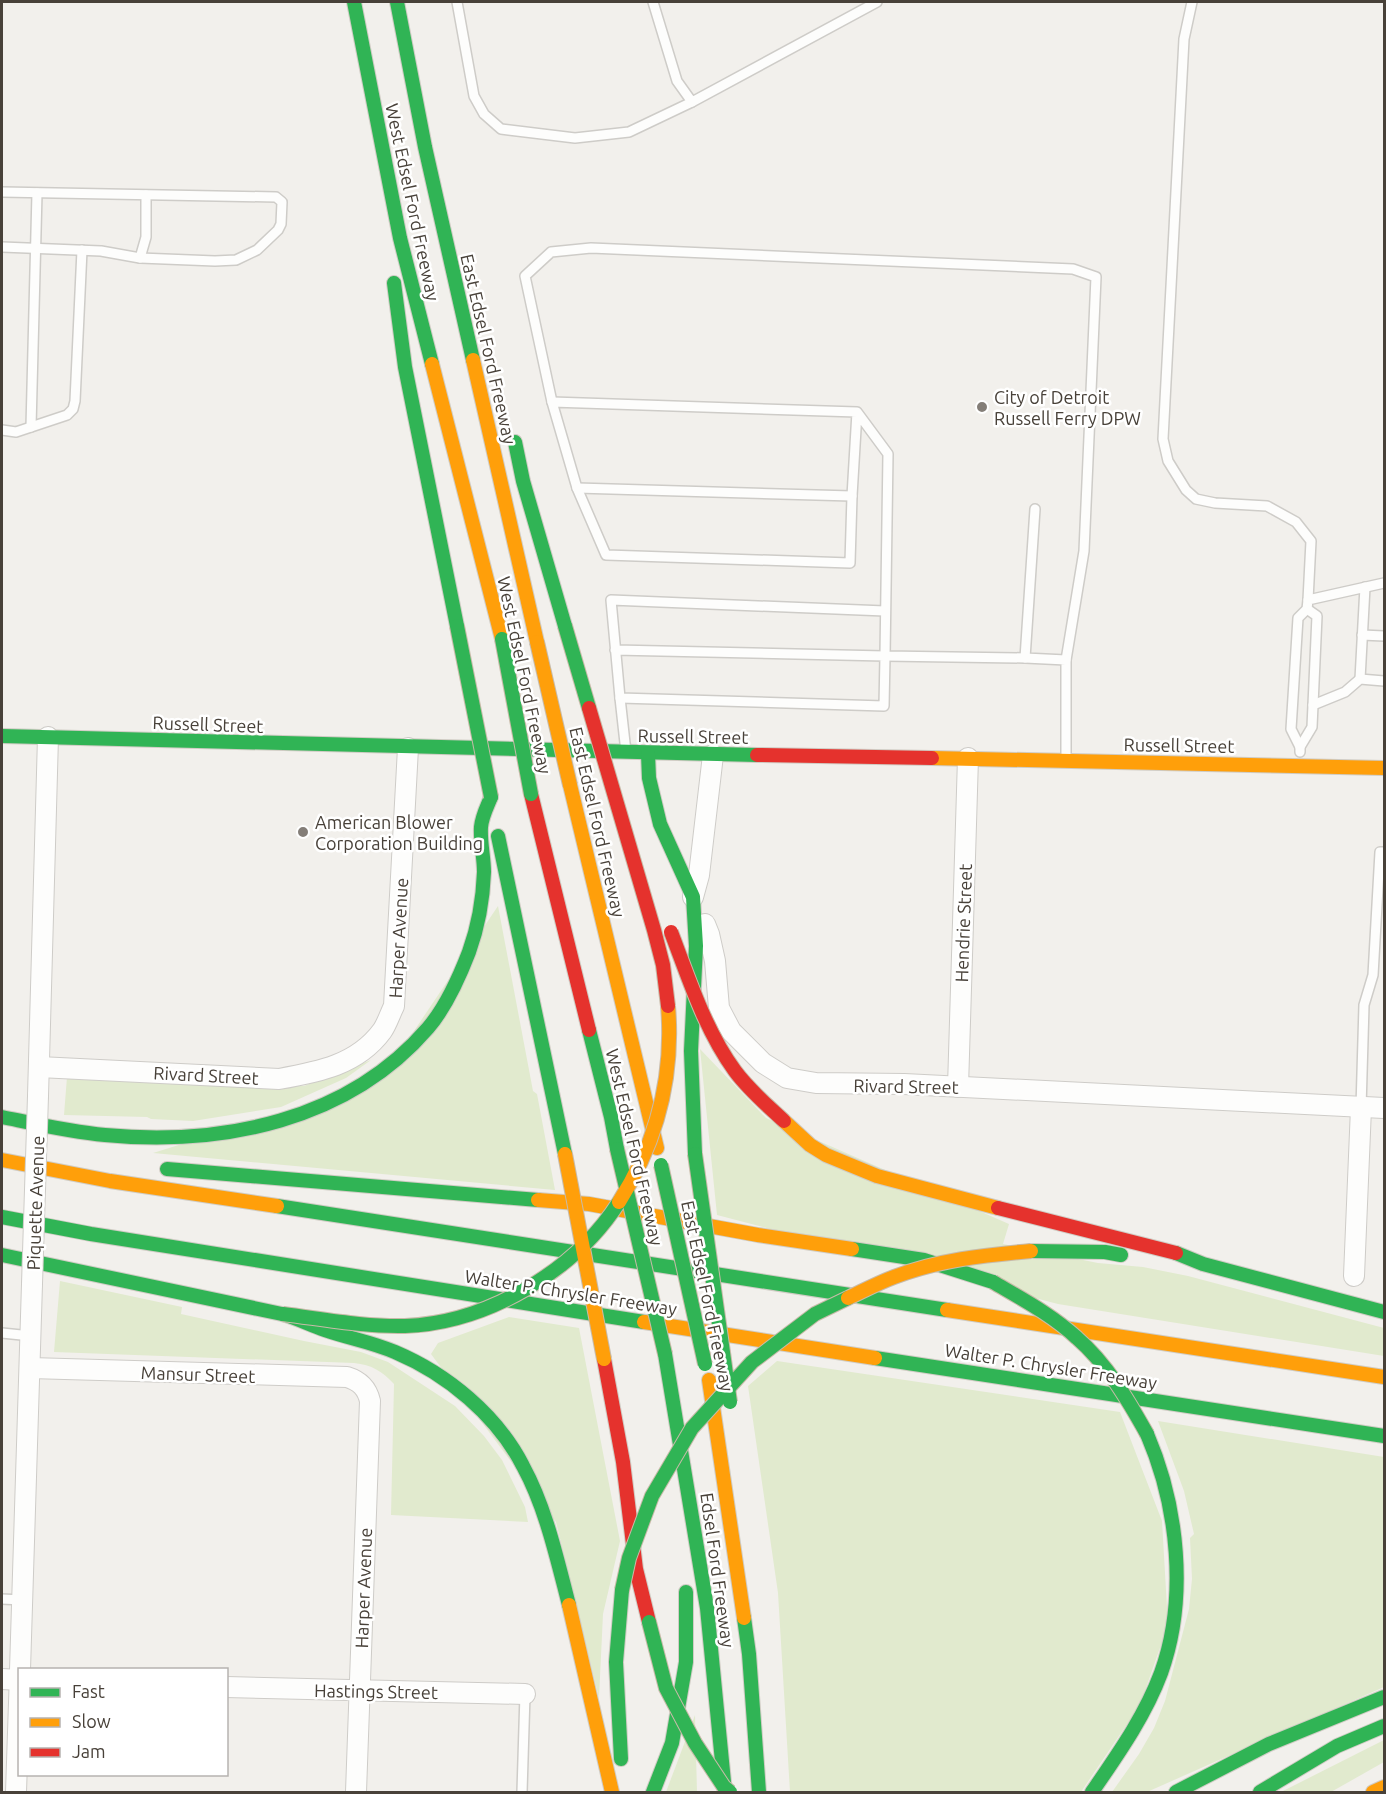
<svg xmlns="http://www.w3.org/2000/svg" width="1386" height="1794" font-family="Ubuntu,sans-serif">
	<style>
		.green { fill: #e1eace }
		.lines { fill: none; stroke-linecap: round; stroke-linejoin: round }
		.lane-casing { stroke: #ceccc8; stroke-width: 12 }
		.street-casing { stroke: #ceccc8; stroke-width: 22 }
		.fast-casing { stroke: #d0ccc4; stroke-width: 16 }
		.slow-casing { stroke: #d0ccc4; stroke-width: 16 }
		.jam-casing { stroke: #d0ccc4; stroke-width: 16 }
		.lane { stroke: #fdfdfc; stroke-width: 9 }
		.street { stroke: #fdfdfc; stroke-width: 20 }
		.fast { stroke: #30b455; stroke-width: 14 }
		.slow { stroke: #ff9f0a; stroke-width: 14 }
		.jam { stroke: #e5322d; stroke-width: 14 }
		.street-bridge-casing { stroke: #ceccc8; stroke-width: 22; stroke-linecap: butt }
		.fast-bridge-casing { stroke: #c8bba9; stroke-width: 16; stroke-linecap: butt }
		.slow-bridge-casing { stroke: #c8bba9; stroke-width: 16; stroke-linecap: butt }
		.jam-bridge-casing { stroke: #c8bba9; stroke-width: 16; stroke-linecap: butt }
		.street-bridge { stroke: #fdfdfc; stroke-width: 20 }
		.fast-bridge { stroke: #30b455; stroke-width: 14 }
		.slow-bridge { stroke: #ff9f0a; stroke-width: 14 }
		.jam-bridge { stroke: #e5322d; stroke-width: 14 }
		.poi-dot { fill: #847e78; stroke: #fff; stroke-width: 2 }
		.labels { text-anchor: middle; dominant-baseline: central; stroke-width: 5; stroke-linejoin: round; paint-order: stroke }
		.street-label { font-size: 18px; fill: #484139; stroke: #fff }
		.poi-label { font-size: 18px; fill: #484139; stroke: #fff; text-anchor: start }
	</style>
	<rect width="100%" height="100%" fill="#f2f0ec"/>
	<g class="green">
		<path d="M498,906L533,1091L537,1094L555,1190L153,1153L379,1083Z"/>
		<path d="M700,1049L766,1118L1009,1224L1003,1244L1098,1263L1143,1267L1188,1276L1384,1328V1356L1058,1304L717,1215Z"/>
		<path d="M371,1060L346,1078L281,1107L193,1121L151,1119L147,1117L64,1115L67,1077L242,1086H304Z"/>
		<path d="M60,1281L182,1307L181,1314L304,1341L361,1352L388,1362L455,1406L484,1436L502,1460L525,1507L528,1522L391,1515L394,1384C382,1371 372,1365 354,1363L54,1352Z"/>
		<path d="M509,1317L579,1328L620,1541L603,1614L599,1698L556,1522L431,1354L438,1343Z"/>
		<path d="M777,1361L1120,1412L1162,1521L1168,1625L1140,1705L1081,1792H790L778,1593L748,1386Z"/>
		<path d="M1158,1421L1384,1457V1687L1147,1792H1112L1139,1754L1154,1728L1165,1701L1189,1609L1192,1579L1190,1538L1194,1534L1184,1491Z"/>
		<path d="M695,1715L697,1792H666Z"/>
		<path d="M1384,1740V1762L1331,1792H1281Z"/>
	</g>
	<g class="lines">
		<defs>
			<g id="lane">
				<path d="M457,2L474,96L484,114L501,129L575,138L629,132L692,102"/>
				<path d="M653,2L677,81L692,102L877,2"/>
				<path d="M1192,2L1184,39L1163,439L1168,461L1186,490L1196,499L1215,503L1267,506L1296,522L1311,541L1308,600"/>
				<path d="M2,192L276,197L282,202L281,224L278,230L257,250L236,260L215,261L140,258L101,251L2,247"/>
				<path d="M140,258L146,237V195"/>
				<path d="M552,402L525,276L551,252L591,248L1073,269L1096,277L1084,551L1066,660"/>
				<path d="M857,412L852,496L850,563L606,555L577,488L552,402L857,412L888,454L885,656L1025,658"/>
				<path d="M31,427L37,193"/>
				<path d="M2,430L16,432L67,415L73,409L75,401L82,250"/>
				<path d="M577,488L852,496"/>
				<path d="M1035,509L1025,658L1066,660V758"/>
				<path d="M1362,635L1384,636"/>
				<path d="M615,650L885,656L884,706L620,698L611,600L885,611"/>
				<path d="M1360,679L1365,587"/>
				<path d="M620,698L626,752"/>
				<path d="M1313,705L1345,692L1360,679L1384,681"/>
				<path d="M1300,747L1291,729L1298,618L1307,609L1308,600L1384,583"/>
				<path d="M1300,752V747L1312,727L1317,616L1307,609"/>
				<path d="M1361,1108L1364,1005L1373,975L1380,852H1384"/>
				<path d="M2,1333L31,1336"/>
				<path d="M2,1599L22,1600"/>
				<path d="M522,1792L525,1694"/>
			</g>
			<g id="street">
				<path d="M693,897L699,875L713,755"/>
				<path d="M705,924L709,934L715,961L719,1008L731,1031L763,1063L787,1078L816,1083L904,1084L1384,1108"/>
				<path d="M39,1067L279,1079C318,1072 357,1065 382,1031C387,1024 390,1014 394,1006L408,748"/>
				<path d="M958,1087L968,758"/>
				<path d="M38,1096L48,737"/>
				<path d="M1354,1276L1361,1108"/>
				<path d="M30,1368L347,1377C360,1381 367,1388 370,1401L356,1792"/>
				<path d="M20,1670L32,1284"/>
				<path d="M2,1679L20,1680"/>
				<path d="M226,1687L525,1694"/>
				<path d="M16,1792L20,1673"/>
			</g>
			<g id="fast">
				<path d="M354,2L400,238L432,364"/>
				<path d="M397,2L425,147L473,360"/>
				<path d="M394,283L405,367L457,626"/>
				<path d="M515,442L523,481L565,626"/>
				<path d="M2,736L757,755"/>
				<path d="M648,754L649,778L660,824L693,897L696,946L691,1051L695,1154"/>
				<path d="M498,836L565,1154"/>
				<path d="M589,1030L611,1117L617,1149"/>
				<path d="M2,1117C36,1124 70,1132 105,1135C222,1146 348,1121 428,1028C446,1007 459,978 469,952C478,927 483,900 484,872C484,857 480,842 481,827C482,816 487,807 491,797"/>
				<path d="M167,1169L538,1200"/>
				<path d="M277,1206L947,1310"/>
				<path d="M2,1217L91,1234L644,1322"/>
				<path d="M852,1249L924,1260L993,1282"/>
				<path d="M1031,1251L1105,1252L1121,1255"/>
				<path d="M1176,1253L1203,1264L1384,1312"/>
				<path d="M2,1255L282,1314C297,1318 310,1325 325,1330C348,1338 372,1342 395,1352C447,1374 497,1415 523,1466C546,1508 557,1559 569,1605"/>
				<path d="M665,1354L707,1608L725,1792"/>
				<path d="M875,1358L1384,1436"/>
				<path d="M744,1618L749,1654L759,1792"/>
				<path d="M621,1759L616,1662L622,1590"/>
				<path d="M653,1792L672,1743L686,1662V1592"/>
				<path d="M1092,1792C1118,1754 1145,1716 1161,1673C1188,1598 1178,1506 1147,1434"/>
				<path d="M1176,1792L1269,1744L1384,1697"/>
				<path d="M1260,1792L1337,1746L1384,1726"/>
			</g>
			<g id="slow">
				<path d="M473,360L537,642"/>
				<path d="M432,364L502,639"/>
				<path d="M932,758L1384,768"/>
				<path d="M570,785L657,1148"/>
				<path d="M784,1121L810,1145L826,1155L877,1176L998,1208"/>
				<path d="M2,1160L110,1181L277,1206"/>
				<path d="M538,1200L589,1204L758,1235L852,1249"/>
				<path d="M947,1310L1384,1377"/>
				<path d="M644,1322L875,1358"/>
				<path d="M709,1380L744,1618"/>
				<path d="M569,1605L612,1792"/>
				<path d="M1373,1792L1384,1787"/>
			</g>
			<g id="jam">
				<path d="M757,755L932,758"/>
				<path d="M531,794L589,1030"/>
				<path d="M998,1208L1176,1253"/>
				<path d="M604,1359L623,1462L636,1569L649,1622"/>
			</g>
		</defs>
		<use href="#lane" class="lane-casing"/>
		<use href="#street" class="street-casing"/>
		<use href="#fast" class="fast-casing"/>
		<use href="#slow" class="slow-casing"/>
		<use href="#jam" class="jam-casing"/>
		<use href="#lane" class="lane"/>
		<use href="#street" class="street"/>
		<use href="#fast" class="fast"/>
		<use href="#slow" class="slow"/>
		<use href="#jam" class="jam"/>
		<defs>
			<path id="street-bridge" d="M32,1284L38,1096"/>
			<g id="fast-bridge">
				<path d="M457,626L491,797"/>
				<path d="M565,626L589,708"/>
				<path d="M502,639L531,794"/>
				<path d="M617,1149L665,1354"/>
				<path d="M695,1154L730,1402"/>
				<path d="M661,1165L705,1364"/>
				<path d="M993,1282C1022,1299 1052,1315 1077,1338C1107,1364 1128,1400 1147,1434"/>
				<path d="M283,1314C323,1319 365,1327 405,1326C487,1323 575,1271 619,1202"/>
				<path d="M622,1590L629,1558L652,1496L692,1428L752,1362L815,1314L848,1298"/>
				<path d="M649,1622L666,1688L695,1743L724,1787L730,1792"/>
			</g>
			<g id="slow-bridge">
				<path d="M537,642L570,785"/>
				<path d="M565,1154L604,1359"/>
				<path d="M619,1202C657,1142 674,1077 668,1006"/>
				<path d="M848,1298C863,1291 878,1283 894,1277C938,1260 985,1255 1031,1251"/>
			</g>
			<g id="jam-bridge">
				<path d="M589,708L654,930L663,965L668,1006"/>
				<path d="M671,932C689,979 705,1030 735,1071C749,1090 767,1105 784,1121"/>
			</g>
		</defs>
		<use href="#street-bridge" class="street-bridge-casing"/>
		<use href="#fast-bridge" class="fast-bridge-casing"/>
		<use href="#slow-bridge" class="slow-bridge-casing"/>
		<use href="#jam-bridge" class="jam-bridge-casing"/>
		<use href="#street-bridge" class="street-bridge"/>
		<use href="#fast-bridge" class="fast-bridge"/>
		<use href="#slow-bridge" class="slow-bridge"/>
		<use href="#jam-bridge" class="jam-bridge"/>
	</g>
	<g class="poi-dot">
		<circle cx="982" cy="407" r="6"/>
		<circle cx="303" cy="832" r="6"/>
	</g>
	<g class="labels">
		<g class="street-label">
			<text transform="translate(413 202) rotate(78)">West Edsel Ford Freeway</text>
			<text transform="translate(489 349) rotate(77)">East Edsel Ford Freeway</text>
			<text transform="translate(525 675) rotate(78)">West Edsel Ford Freeway</text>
			<text transform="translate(208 724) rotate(2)">Russell Street</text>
			<text transform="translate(693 736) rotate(1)">Russell Street</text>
			<text transform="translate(1179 745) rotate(1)">Russell Street</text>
			<text transform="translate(598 822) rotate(77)">East Edsel Ford Freeway</text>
			<text transform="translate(963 923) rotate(-88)">Hendrie Street</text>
			<text transform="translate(398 938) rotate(-87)">Harper Avenue</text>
			<text transform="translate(206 1075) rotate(3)">Rivard Street</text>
			<text transform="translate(906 1086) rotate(1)">Rivard Street</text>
			<text transform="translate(635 1147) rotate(77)">West Edsel Ford Freeway</text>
			<text transform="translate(35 1203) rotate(-88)">Piquette Avenue</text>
			<text transform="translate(571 1292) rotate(9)">Walter P. Chrysler Freeway</text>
			<text transform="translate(708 1296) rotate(78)">East Edsel Ford Freeway</text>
			<text transform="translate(1051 1366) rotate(9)">Walter P. Chrysler Freeway</text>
			<text transform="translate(198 1374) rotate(2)">Mansur Street</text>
			<text transform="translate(718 1570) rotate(82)">Edsel Ford Freeway</text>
			<text transform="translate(363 1588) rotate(-88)">Harper Avenue</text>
			<text transform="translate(376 1691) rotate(1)">Hastings Street</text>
		</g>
		<g class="poi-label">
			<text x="994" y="397">City of Detroit<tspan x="994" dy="21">Russell Ferry DPW</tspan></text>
			<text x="315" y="822">American Blower<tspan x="315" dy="21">Corporation Building</tspan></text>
		</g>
	</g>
	<rect width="1386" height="1794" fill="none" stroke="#484139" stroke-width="6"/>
	<rect x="18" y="1668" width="210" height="108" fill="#ffffff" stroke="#b6b3b0" stroke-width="1.5"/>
	<rect x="30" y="1688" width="30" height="9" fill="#30b455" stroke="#b6b3b0" stroke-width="1.5"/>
	<text x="72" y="1698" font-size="18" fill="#484139">Fast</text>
	<rect x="30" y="1718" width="30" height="9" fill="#ff9f0a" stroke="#b6b3b0" stroke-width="1.5"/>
	<text x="72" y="1728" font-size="18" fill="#484139">Slow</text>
	<rect x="30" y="1748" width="30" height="9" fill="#e5322d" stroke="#b6b3b0" stroke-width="1.5"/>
	<text x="72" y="1758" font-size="18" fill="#484139">Jam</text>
</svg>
